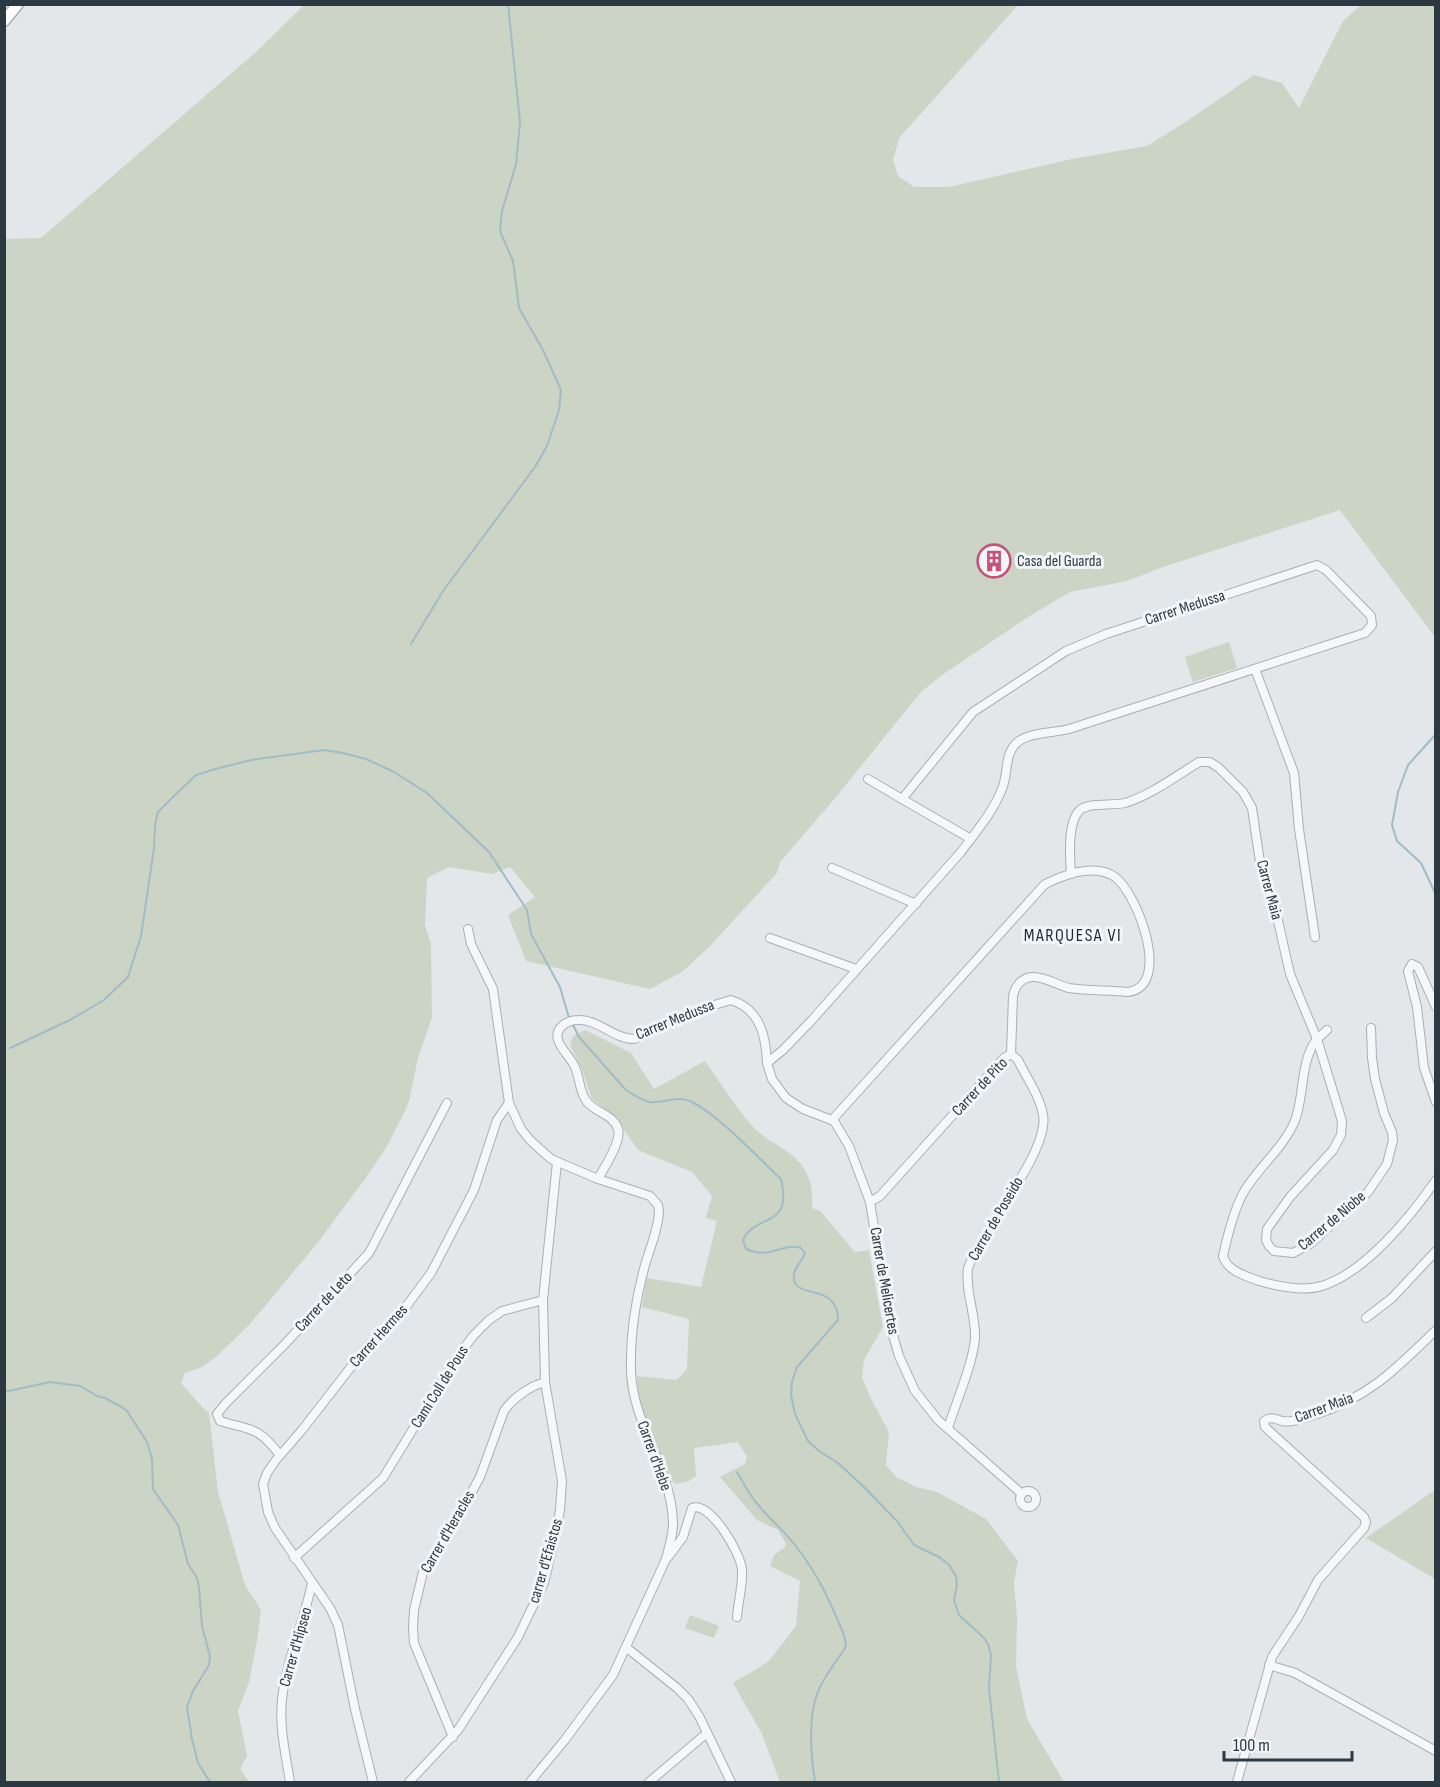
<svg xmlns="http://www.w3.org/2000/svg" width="1440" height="1787" font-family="'Sofia Sans Condensed',sans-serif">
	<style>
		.green { fill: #cbd4c5 }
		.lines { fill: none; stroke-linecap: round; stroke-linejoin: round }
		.stream { stroke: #a1bbc7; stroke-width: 2 }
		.street-casing { stroke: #a8afb4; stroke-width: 10 }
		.secondary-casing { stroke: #a8afb4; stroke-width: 13 }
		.street { stroke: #f6f7f9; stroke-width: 8 }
		.secondary { stroke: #fff; stroke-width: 10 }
		.labels { text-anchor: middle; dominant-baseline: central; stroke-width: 6; stroke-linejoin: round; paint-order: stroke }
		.poi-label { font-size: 16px; fill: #2c3842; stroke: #f3f6f8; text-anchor: start }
		.street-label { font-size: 16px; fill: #2c3842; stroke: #f3f6f8 }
		.neighbourhood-label { font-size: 18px; letter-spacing: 1.5px; fill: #1e2933; stroke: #f3f6f8 }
	</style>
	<rect width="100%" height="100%" fill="#e3e7ea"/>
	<g class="green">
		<path d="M304,5H1018L899,138L893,160L898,176L914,187H949L1072,159L1147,146L1187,121L1254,75L1282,83L1299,108L1343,21L1361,5H1435V637L1340,510L1163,567L1127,581L1070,592L1028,617L942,675L921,692L836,797L780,862L777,873L709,947L682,972L650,989L526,961L508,915L535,897L510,867L492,874L449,867L427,878L425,925L431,944L432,1018L418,1058L409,1101L404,1113L386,1148L365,1179L319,1241L275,1294L249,1325L217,1356L202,1367L185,1373L181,1383L202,1407L209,1413L218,1492L245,1585L261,1610L257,1641L249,1682L238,1711L247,1756L240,1769L249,1782H5V239L41,238L256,52Z"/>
		<path d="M1229,642L1237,668L1193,682L1185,657Z"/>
		<path d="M585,1030L631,1053L654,1089L705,1061C721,1084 736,1108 754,1128C761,1135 769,1140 777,1145C804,1162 814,1175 812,1208L820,1211L855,1252L869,1250L883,1327L864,1360L862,1377L871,1399L889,1432L886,1465L896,1477L916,1487L937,1492L986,1519L1018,1561L1014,1582L1017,1617L1016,1666L1027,1719L1064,1782H780L762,1734L733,1683L768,1662L796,1626L800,1581L770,1566L774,1555L784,1548L786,1544L778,1530L757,1520L720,1477L745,1464L747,1457L738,1442L694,1448L696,1476L689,1481L676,1484L671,1480C658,1446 638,1413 637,1376L677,1380L687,1369L689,1319L642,1307L646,1278L701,1287L717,1221L706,1218L712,1196L692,1172L638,1150L616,1118L592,1099L581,1067L570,1045L573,1036Z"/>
		<path d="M1435,1490V1579L1366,1538Z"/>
		<path d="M690,1615L719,1626L714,1638L685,1628Z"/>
	</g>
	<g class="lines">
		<g class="stream">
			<path d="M411,644L443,591L535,467L547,446L559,410L561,390L543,350L519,308L513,261L500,231L502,211L516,164L520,122L508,4"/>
			<path d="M1436,734L1408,765L1398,792L1392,825L1397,841L1421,863L1436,895"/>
			<path d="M572,1023L579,1037L625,1089C632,1094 641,1100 649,1102C664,1104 676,1095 690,1101C719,1115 756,1156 781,1179C793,1230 756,1212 743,1240L746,1249C771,1260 783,1242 801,1248L805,1253C802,1261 795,1267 794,1274C790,1302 838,1280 838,1320L797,1367L792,1382L791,1395L795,1414L808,1441L819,1451L838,1463L865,1488L897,1521L914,1545L939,1557L949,1565L956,1576L957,1585L954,1600L959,1615L984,1638L988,1644L991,1655L989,1688L999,1782"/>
			<path d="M10,1048L70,1020L104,1000L128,977L141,936L154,848L155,825L158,812L174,796L196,775L219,768L251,760L324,750L343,753L366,759L394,772L427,793L489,852L527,910L531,934L560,987L569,1018"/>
			<path d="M4,1392L50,1382L80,1386L97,1396L105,1398L120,1406L127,1411L147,1442L152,1459L153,1489L178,1525L188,1564L197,1578L199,1588L202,1626L210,1656L209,1665L193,1691L187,1707L192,1739L198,1763L210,1782"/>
			<path d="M737,1472C744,1484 750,1497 760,1507C772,1522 787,1533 798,1549C818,1574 832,1606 844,1635L846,1645L844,1650C834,1664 823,1678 817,1694C808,1718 811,1757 815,1782"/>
		</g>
		<defs>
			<g id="street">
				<path d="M1255,669L1294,773L1299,829L1315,937"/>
				<path d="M868,779L902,799"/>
				<path d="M832,868L916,904"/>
				<path d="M1071,874C1070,858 1067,822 1080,810C1088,802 1113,806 1125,803C1151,795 1176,776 1199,762H1210L1219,768L1243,792L1252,808L1261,869L1274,903L1290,974L1317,1039C1299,1062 1305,1098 1294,1123C1282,1149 1259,1167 1245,1190C1235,1206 1227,1238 1223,1256C1227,1271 1246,1276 1259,1281C1277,1286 1300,1291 1318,1287C1363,1276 1411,1216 1436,1180"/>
				<path d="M468,929L471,944L493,989L509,1103L521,1129L531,1141L551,1159L598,1179L650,1196L658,1205L659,1212C658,1230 650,1248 645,1265C636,1298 630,1335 631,1370C632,1424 672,1469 673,1523C673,1536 669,1547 666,1559L613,1675L564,1741L530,1782"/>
				<path d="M770,938L856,969"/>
				<path d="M1436,1007L1418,967L1412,964L1408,971L1417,1007L1424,1068L1436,1102"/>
				<path d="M1327,1030L1317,1039L1342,1121L1341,1135L1333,1150L1290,1197L1267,1229L1266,1240L1269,1246L1274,1251L1293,1253L1310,1244L1368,1192L1387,1164L1393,1140L1392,1132L1384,1113L1375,1079L1372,1058L1371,1028"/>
				<path d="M767,1063L772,1079L786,1098L803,1109L834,1121L849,1146L870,1202L890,1325L899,1356L915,1391L938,1420L1022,1494"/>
				<path d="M832,1120L1044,885C1052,880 1061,877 1070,874C1084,870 1102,868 1115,877C1138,894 1173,988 1127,992C1108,990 1088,991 1069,988C1057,985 1044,976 1032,977C1021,978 1015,987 1013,996L1011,1054"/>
				<path d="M598,1179C604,1168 622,1141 618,1129C614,1115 595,1112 587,1102C579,1092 580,1078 575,1067C570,1055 549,1040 561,1027C566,1022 571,1020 578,1020C598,1019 614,1039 634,1039L711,1006L731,1000C760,1009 766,1036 767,1063L783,1050L812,1020L961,852C975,833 993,812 1002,789C1009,773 1003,753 1019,741C1032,732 1054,733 1069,729L1365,633L1372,625L1371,616L1326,570L1317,565L1106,634L1066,651L973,712L902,799L971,839"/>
				<path d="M870,1202L880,1196L1004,1058L1011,1054"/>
				<path d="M1366,1318L1392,1298L1436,1251"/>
				<path d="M948,1428C956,1402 973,1364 975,1338C976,1315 965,1292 968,1268C981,1231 1050,1151 1043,1115C1040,1096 1026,1077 1018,1060L1011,1054"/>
				<path d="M280,1455C257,1426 253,1431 220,1421L217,1414L226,1403L285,1344L369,1253L447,1103"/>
				<circle cx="1028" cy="1499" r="8"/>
				<path d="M668,1557L683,1537L692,1508C710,1501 741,1553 742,1570C743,1585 738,1602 737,1617"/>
				<path d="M294,1558L383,1478L456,1359L473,1336L489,1320L502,1311L543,1300"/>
				<path d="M627,1648L677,1688L688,1699L699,1716L731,1782"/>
				<path d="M1269,1665L1295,1673L1436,1751"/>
				<path d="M453,1737L414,1643L413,1627L414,1610L423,1572L463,1508L480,1477L504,1411C513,1398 530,1386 545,1382"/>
				<path d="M290,1782C286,1756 279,1727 282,1700C286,1660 304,1622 312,1583"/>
				<path d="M373,1782L355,1709L338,1625L330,1608L275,1528L268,1512L263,1484L267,1473L276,1460L302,1430L365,1349L405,1308L431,1273L474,1190L497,1120L509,1103"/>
				<path d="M409,1782L458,1730L518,1637L544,1583L555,1537L560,1510L562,1481L545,1382L543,1300L557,1162"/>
				<path d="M649,1782L707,1733"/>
				<path d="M1237,1782L1272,1657L1299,1616L1318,1580L1364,1528L1366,1522L1364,1517L1265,1427L1264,1421C1271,1416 1275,1419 1282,1421C1292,1423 1304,1418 1314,1415C1368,1398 1396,1369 1436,1330"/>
			</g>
			<path id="secondary" d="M4,21L18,4"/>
		</defs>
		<use href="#street" class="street-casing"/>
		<use href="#secondary" class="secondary-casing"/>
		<use href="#street" class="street"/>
		<use href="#secondary" class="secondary"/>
	</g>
	<defs>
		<symbol id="building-ring" viewBox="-11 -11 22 22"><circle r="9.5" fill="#f3f6f8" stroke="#c55378" stroke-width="1.5"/><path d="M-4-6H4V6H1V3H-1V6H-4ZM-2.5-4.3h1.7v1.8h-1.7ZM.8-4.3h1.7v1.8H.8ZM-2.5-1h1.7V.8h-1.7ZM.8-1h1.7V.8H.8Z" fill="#c55378"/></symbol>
	</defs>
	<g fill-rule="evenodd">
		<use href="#building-ring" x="975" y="542" width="38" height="38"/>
	</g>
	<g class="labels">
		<g class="poi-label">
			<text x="1017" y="561">Casa del Guarda</text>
		</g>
		<g class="street-label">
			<text transform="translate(1185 608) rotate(-18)">Carrer Medussa</text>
			<text transform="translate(1269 890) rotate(75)">Carrer Maia</text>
			<text transform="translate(675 1020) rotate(-22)">Carrer Medussa</text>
			<text transform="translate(980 1087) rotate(-47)">Carrer de Pito</text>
			<text transform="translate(996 1219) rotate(-60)">Carrer de Poseido</text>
			<text transform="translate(1332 1221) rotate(-40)">Carrer de Niobe</text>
			<text transform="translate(884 1281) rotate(80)">Carrer de Melicertes</text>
			<text transform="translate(324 1302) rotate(-47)">Carrer de Leto</text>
			<text transform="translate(379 1336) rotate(-48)">Carrer Hermes</text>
			<text transform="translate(440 1387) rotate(-58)">Camí Coll de Pous</text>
			<text transform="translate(1324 1408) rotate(-20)">Carrer Maia</text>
			<text transform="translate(654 1456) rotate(70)">Carrer d'Hebe</text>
			<text transform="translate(448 1532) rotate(-60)">Carrer d'Heracles</text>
			<text transform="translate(546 1561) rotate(-74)">carrer d'Efaistos</text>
			<text transform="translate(296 1647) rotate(-74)">Carrer d'Hipseo</text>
		</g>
		<g class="neighbourhood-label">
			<text x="1073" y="935">MARQUESA VI</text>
		</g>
	</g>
	<rect width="1440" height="1787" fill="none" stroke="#2c3842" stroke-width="12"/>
	<path d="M1224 1751v9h128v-9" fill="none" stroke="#2c3842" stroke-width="3"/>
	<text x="1233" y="1751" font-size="18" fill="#2c3842" stroke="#f3f6f8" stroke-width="4.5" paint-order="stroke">100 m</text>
</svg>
